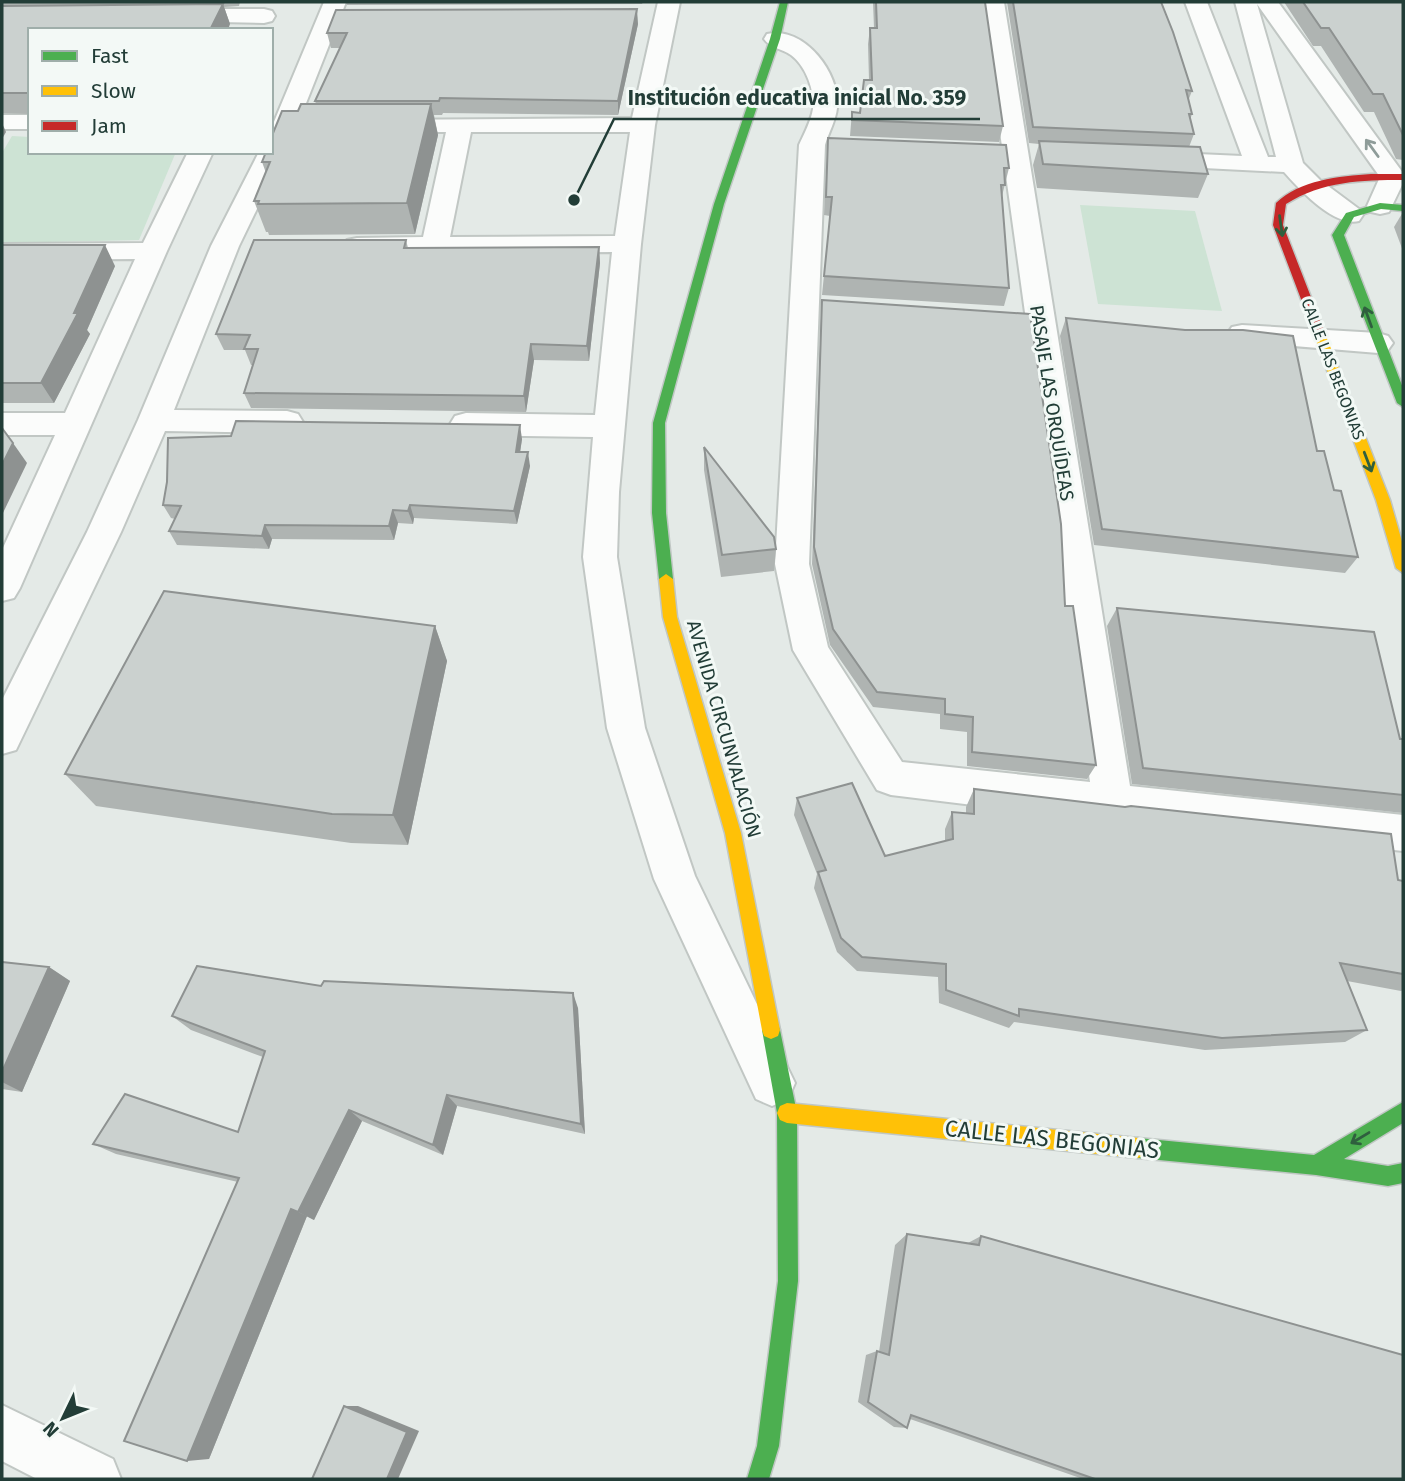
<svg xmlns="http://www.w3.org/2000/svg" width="1405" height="1481" font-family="'Fira Sans',sans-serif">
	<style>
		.green { fill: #cde3d4 }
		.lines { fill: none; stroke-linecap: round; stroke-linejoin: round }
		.street-casing { stroke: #c1c7c4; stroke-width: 4 }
		.fast-casing { stroke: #c0c7c4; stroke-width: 3 }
		.slow-casing { stroke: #c0c7c4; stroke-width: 3 }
		.jam-casing { stroke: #c0c7c4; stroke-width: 3 }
		.street { fill: #fbfcfb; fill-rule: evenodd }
		.fast { fill: #4caf50; fill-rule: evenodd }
		.slow { fill: #ffc107; fill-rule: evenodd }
		.jam { fill: #c62828; fill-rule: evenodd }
		.wall { fill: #afb4b2 }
		.shaded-wall { fill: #8e9291 }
		.building { fill: #cbd1cf; stroke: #8e9291; stroke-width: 2 }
		.oneway { stroke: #8e9c99 }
		.oneway2 { stroke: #2f5f3e }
		.labels { text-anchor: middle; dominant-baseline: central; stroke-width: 6; stroke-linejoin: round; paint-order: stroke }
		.far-street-label { font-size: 16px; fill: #223d37; stroke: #f3f9f6 }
		.street-label { font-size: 19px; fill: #223d37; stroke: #f3f9f6 }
		.near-street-label { font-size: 23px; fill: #223d37; stroke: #f3f9f6 }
		.leader { fill: none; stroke: #223d37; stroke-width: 2.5 }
		.callout-dot { fill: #223d37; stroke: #f3f9f6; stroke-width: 2.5 }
		.callout-label { font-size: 21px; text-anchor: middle; font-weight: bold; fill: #223d37; stroke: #f3f9f6; stroke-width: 6; stroke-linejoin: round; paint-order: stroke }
	</style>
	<rect width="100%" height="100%" fill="#e4eae7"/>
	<g class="green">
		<path d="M12,136L30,137V152H176L139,240L2,243V153Z"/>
		<path d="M1080,205L1195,211L1222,311L1098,304Z"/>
	</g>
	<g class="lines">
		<defs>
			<g id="street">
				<path d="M324,2H346L297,126L239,246L174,410L287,411L298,414L303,422L298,430L287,433L165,431L121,532L16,750L2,754V700L87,532L138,420L211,246L259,152H271V129Z"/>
				<path d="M658,2H680L655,125L641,244L619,492L617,557L645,728L695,876L795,1083L788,1099L772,1106L756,1099L654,879L607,728L583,557L593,437L466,435L455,432L450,424L455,416L466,413L595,415L612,252L357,254L347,252L343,246L347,240L357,238L423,237L446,132H382L373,130L370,125L373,120L632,118ZM471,132H630L615,236L450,237Z"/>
				<path d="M982,2H1004L1130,786L1403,815V851L1118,820L1113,822L891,795L877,790L793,650L775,564L799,145C804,134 811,121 813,109C815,91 806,66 791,55C783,49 770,48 764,39L767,34C804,25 841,74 837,108C836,120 828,134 825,145L809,564L828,647L902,762L1090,782Z"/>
				<path d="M1185,2H1207L1268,157H1276L1235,2H1278L1403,173V183L1389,212L1380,214L1371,212L1367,206L1380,177L1257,4L1303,163L1320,180L1359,209L1363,215L1359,221C1334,227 1300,190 1284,172L1145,165L1141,160L1145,155L1154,152L1242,156Z"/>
				<path d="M175,9H264L272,11L275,16L272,21L264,23L167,21L164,16L167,11Z"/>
				<rect x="2" y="115" width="28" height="14"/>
				<path d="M188,152H213L167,251L20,588L14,598L2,601V550L55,435H2V413H65L135,259L2,260V244L143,243Z"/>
				<path d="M1242,325L1378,333L1388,336L1393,343L1388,350L1378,353L1232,341L1227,334L1232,327Z"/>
				<path d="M2,1405L113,1459L121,1479H37L2,1461Z"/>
			</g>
			<g id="fast">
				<path d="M780,2H788L780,39L724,204L665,423L666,513L673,579L666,584L659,579L652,513L653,423L714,204L770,39Z"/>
				<path d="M1380,203L1403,205V211L1381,209L1354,217L1344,235L1403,388V407L1397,403L1332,235L1346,213Z"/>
				<path d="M771,1021L778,1024L780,1030L797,1113L798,1281L779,1446L769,1479H747L757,1446L778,1281L777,1113L762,1030L764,1024Z"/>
				<path d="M1403,1102V1123L1344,1159L1388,1166L1403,1163V1183L1388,1186L1316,1175L1138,1158L1131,1155L1128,1148L1131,1141L1138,1138L1314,1155Z"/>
			</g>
			<g id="slow">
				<path d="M1317,324L1323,328L1390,500L1403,545V573L1396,568L1376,500L1311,328Z"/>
				<path d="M666,574L673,579L677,617L741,833L780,1030L778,1036L771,1039L764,1036L762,1030L725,833L663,617L659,579Z"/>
				<path d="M787,1103L1138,1138L1145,1141L1148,1148L1145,1155L1138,1158L787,1123L780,1120L777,1113L780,1106Z"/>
			</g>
			<path id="jam" d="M1371,174H1403V180C1361,180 1323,181 1286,204L1283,225L1323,328L1321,331H1313L1273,225L1276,203C1300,180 1339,176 1371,174Z"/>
		</defs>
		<use href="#street" class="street-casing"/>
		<use href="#fast" class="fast-casing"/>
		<use href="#slow" class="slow-casing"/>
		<use href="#jam" class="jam-casing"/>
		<use href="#street" class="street"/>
		<use href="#fast" class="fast"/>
		<use href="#slow" class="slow"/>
		<use href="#jam" class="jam"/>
	</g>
	<g class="wall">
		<path d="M2,2H240L239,6L224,7L230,24L30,30V114L2,113Z"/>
		<path d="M346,2H643L642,4L347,5Z"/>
		<path d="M873,2H985L1003,126L999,142L850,136L852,112L860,113L869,80L868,44L870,28H874Z"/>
		<path d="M1007,2H1161L1192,91L1188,101L1192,114L1190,120L1194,134L1189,147L1208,174L1198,198L1037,188L1033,165L1039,144L1029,143Z"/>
		<path d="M1284,2H1403V160L1396,159L1374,112H1364L1321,46H1313Z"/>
		<path d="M638,24L618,115L443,113L442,115H434L438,135L415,234L269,235L268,232H266L254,201L266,173L262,162L298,111L316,104L315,101L340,48H331L327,33Z"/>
		<path d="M828,138L1009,168L1002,196L1009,288L1004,306L822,295L830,216L824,215L827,157Z"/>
		<path d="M1403,212V251L1394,227Z"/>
		<path d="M406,240L408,248L599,247L600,263L589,361L534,360L526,412L251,408L244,393L253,365H251L245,350H224L216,334Z"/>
		<path d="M2,245L115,266L87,330L90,334L54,403H2Z"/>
		<path d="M822,300L1065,606L1096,765L1087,779L967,766V732L940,729V714L873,707L830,645L812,564L821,318Z"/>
		<path d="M1066,318L1317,451L1334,490L1358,557L1345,573L1094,545L1060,336Z"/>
		<path d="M522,439L520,452L530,466L517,524L414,518L413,524L398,523L394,540L272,539L269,549L177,545L169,531L175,519L171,518L163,505L167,482Z"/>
		<path d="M704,447L776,549L774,571L721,577L704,470Z"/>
		<path d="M1117,608L1403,739V813L1132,784L1107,626Z"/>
		<path d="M435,626L447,661L408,845L351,843L96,806L65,774Z"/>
		<path d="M974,789L1403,881V990L1401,991L1347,981L1367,1030L1345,1042L1205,1050L1014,1022L1009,1028L939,1003L938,977L857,971L837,952L814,888L817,874L794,815L797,798L885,856L945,841V829L952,812L966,813V807Z"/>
		<path d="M2,962L49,967L70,981L22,1092L2,1089Z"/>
		<path d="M321,986L578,1008L585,1134L457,1106L443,1155L362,1121L314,1220L307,1216L209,1459L238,1182L116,1154L93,1144L238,1132L263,1057L191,1030L172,1016Z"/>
		<path d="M907,1234L968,1243L981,1236L1403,1479H1083L910,1419L907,1428L894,1427L858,1402L866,1355L877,1351L879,1352L895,1245Z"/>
	</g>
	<g class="shaded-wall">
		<path d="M223,4L230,24L228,30H210Z"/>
		<path d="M637,9L638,24L618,115V101Z"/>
		<path d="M431,104L438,135L415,234L407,203Z"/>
		<path d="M2,123L6,132L2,139Z"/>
		<path d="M105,245L115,266L87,330L90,334L54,403L41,383Z"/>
		<path d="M599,247L600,263L589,361L587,346Z"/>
		<path d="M531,344L534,360L526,412L524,396Z"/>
		<path d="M520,425L522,439L518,466L516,452Z"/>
		<path d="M13,443L27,463L2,515V465Z"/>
		<path d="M528,452L530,466L517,524L514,511Z"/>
		<path d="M410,505L414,518L413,524L408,511Z"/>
		<path d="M393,510L398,523L394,540L389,526Z"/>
		<path d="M265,525L272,539L269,549L262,536Z"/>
		<path d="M435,626L447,661L408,845L393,815Z"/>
		<path d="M49,967L70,981L22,1092L2,1082V1072Z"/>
		<path d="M573,993L578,1008L585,1134L581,1124Z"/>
		<path d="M447,1095L457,1106L443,1155L433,1145Z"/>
		<path d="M349,1110L362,1121L314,1220L298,1212Z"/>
		<path d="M291,1209L307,1216L209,1459L187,1461Z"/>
		<path d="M344,1406H358L419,1431L398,1479H387Z"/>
	</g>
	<g class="building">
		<path d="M876,2H985L1003,126L852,120V112L860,113L864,80H872L870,28H877Z"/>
		<path d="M1013,2H1161L1173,32L1192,91L1186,90L1192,114H1189L1194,134L1033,127Z"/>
		<path d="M1303,2H1403V135L1383,94H1373L1329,28H1321Z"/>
		<path d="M223,4L210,30H30V93H2V6Z"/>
		<path d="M637,9L618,101L440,98L439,101H315L347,33H327L336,10Z"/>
		<path d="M301,104H431L407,203L258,204L259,201H254L270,162H262L266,152H271V138L280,116L282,111H298Z"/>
		<path d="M828,138L1006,145L1009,168H1004L1005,185H1001L1009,288L824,276L832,197H826Z"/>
		<path d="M1039,141L1200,147L1208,174L1043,164Z"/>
		<path d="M254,240H406L404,248L599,247L587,346L531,344L524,396L244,393L258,349H244L250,335L216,334Z"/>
		<path d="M2,245H105L74,313H78L41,383H2Z"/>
		<path d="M822,300L1030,314L1061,524L1065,606H1073L1096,765L972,752L973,717L945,714V699L877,692L833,629L814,547Z"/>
		<path d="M1066,318L1185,330H1243L1293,336L1317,451H1324L1334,490L1341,491L1358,557L1102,529Z"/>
		<path d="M236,421L520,425L516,452H528L514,511L410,505L408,511L393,510L389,526L265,525L262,536L169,531L181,506L163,505L167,482L168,438L231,436Z"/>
		<path d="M2,428L13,443L2,465Z"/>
		<path d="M704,447L774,537L776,549L722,555Z"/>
		<path d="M164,591L435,626L393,815L332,814L65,774Z"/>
		<path d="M1117,608L1374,632L1400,739H1403V795L1143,768Z"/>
		<path d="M852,783L885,856L953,839L952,812L974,814V789L1125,807L1131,806L1391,834L1398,880L1403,881V974L1340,963L1367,1030L1222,1038L1019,1009V1016L946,990V964L862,957L841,938L818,872L826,870L797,798Z"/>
		<path d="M2,962L49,967L2,1072Z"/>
		<path d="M197,966L321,986L324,981L573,993L581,1124L447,1095L433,1145L349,1110L298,1212L291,1209L187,1461L124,1441L239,1178L93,1144L125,1094L238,1132L265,1051L172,1016Z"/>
		<path d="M907,1234L979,1245L981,1236L1403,1355V1479H1095L911,1415L907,1428L868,1402L877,1351L889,1355Z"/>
		<path d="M344,1406L407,1432L387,1479H312Z"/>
	</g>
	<defs><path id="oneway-shaft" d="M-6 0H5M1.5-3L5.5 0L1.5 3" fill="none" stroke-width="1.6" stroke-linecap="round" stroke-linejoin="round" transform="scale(1.75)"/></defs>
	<use class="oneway" href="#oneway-shaft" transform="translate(1372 148) rotate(-126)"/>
	<g class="oneway2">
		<use href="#oneway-shaft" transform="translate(1281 226) rotate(82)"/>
		<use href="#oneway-shaft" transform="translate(1368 317) rotate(-110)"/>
		<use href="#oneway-shaft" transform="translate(1368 462) rotate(69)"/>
		<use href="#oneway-shaft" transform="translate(1360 1138) rotate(149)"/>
	</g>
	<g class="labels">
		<g class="far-street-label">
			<text transform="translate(1333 369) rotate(69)">CALLE LAS BEGONIAS</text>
		</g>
		<g class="street-label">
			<text transform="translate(1052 403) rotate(81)">PASAJE LAS ORQUÍDEAS</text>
			<text transform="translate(724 729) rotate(74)">AVENIDA CIRCUNVALACIÓN</text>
		</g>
		<g class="near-street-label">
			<text transform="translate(1052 1139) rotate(6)">CALLE LAS BEGONIAS</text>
		</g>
	</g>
	<path class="leader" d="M574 200L614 119H980"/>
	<circle class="callout-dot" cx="574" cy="200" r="7"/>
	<g class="callout-label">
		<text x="797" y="105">Institución educativa inicial No. 359</text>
	</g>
	<rect width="1405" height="1481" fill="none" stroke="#223d37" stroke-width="7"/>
	<rect x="28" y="28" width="245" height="126" fill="#f3f9f6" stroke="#9faeaa" stroke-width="2"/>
	<rect x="42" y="51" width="35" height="10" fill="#4caf50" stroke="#9faeaa" stroke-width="2"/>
	<text x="91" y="63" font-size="21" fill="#223d37">Fast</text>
	<rect x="42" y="86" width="35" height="10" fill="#ffc107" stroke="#9faeaa" stroke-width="2"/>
	<text x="91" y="98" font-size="21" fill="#223d37">Slow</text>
	<rect x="42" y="121" width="35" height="10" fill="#c62828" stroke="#9faeaa" stroke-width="2"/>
	<text x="91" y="133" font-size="21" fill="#223d37">Jam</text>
	<g transform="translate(63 1418) rotate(227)" stroke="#f3f9f6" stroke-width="5" paint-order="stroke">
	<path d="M0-5L12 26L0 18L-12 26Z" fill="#223d37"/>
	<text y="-10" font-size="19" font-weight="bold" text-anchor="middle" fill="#223d37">N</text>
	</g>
</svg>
